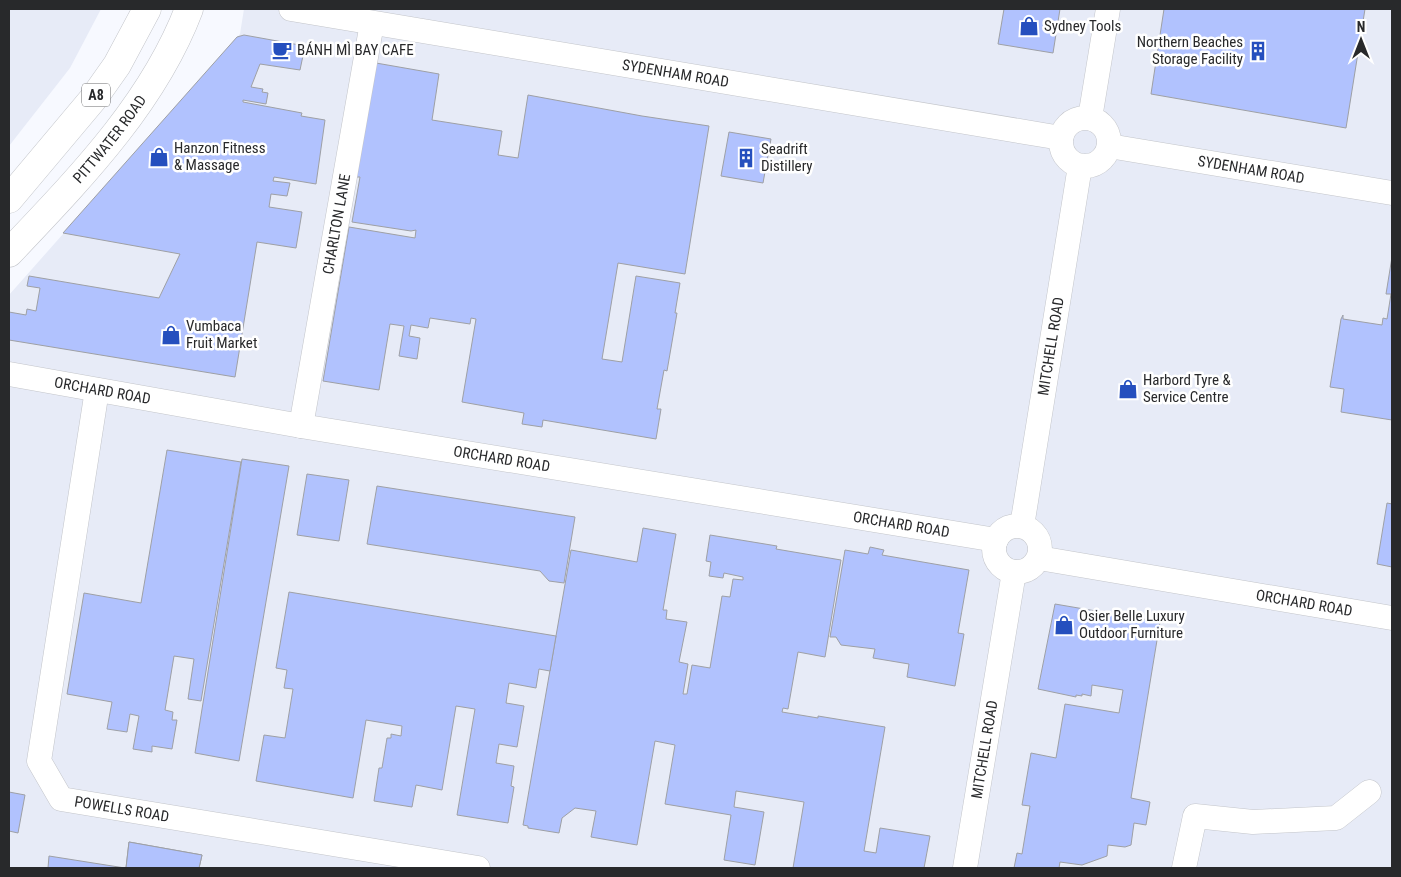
<svg xmlns="http://www.w3.org/2000/svg" width="1401" height="877" font-family="'Roboto Condensed',sans-serif">
	<style>
		.built { fill: #e7ebf7 }
		.building { fill: #b1c2fe; stroke: #9ea0a5 }
		.lines { fill: none; stroke-linecap: round; stroke-linejoin: round }
		.minor-casing { stroke: #c3c5ca; stroke-width: 25 }
		.highway-casing { stroke: #c3c5ca; stroke-width: 29 }
		.minor { stroke: #fff; stroke-width: 24 }
		.highway { stroke: #fff; stroke-width: 28 }
		.labels { text-anchor: middle; dominant-baseline: central; stroke-width: 5; stroke-linejoin: round; paint-order: stroke }
		.shield { fill: #fff; stroke: #68696b; stroke-width: 1 }
		.shield-label { font-size: 14px; font-weight: bold; fill: #28292b }
		.poi-label { font-size: 15px; fill: #28292b; stroke: #fff; text-anchor: start }
		.street-label { font-size: 15px; fill: #28292b; stroke: #fff }
	</style>
	<rect width="100%" height="100%" fill="#f7f9ff"/>
	<g class="built">
		<path d="M9,9H101L70,68L9,146Z"/>
		<path d="M244,9H1392V868H9V295L240,34Z"/>
	</g>
	<g class="building">
		<path d="M1004,9H1060L1053,53L998,44Z"/>
		<path d="M1164,9H1365L1346,128L1151,94Z"/>
		<path d="M244,35L305,46L300,70L260,64L251,87L263,89L262,92L268,93L266,104L243,100V102L302,113L301,116L325,120L316,184L274,177L273,181L290,183L287,196L271,194L269,207L302,212L296,248L257,242L235,377L9,340V312L26,315L27,309L36,311L40,288L27,286L29,276L159,298L180,254L63,233L237,37Z"/>
		<path d="M376,63L439,74L432,120L502,131L498,155L518,158L528,95L642,116L709,126L685,274L618,263L602,359L622,362L636,276L680,283L675,313H677L667,371L664,370L657,409H661L656,439L543,420L542,427L522,424L524,413L462,402L476,319L471,318L470,324L430,318L428,328L411,325L409,336L420,338L417,359L399,356L404,326L390,324L379,390L323,381L349,227L415,238L416,230L411,231L352,222L360,177H356Z"/>
		<path d="M729,132L771,139L763,183L721,176Z"/>
		<path d="M1392,257V420L1341,412L1344,389L1330,387L1341,319L1343,315V319L1382,325L1383,318L1387,319L1391,294H1386Z"/>
		<path d="M167,450L241,462L201,701L188,699L194,659L174,656L165,710L173,712L172,720H177L172,749L152,746V752L133,749L139,716L130,714L127,732L107,729L112,702L67,694L84,593L141,603Z"/>
		<path d="M242,459L289,466L239,761L195,753Z"/>
		<path d="M307,474L349,480L339,541L297,535Z"/>
		<path d="M377,486L575,517L564,583L549,581L540,571L367,544Z"/>
		<path d="M1387,503L1392,504V567L1377,564Z"/>
		<path d="M643,528L676,534L663,610H667L666,619L687,622L679,662L688,664L683,694H687L692,665L710,668L722,596L730,597L733,579L743,580V577L724,573L723,578L709,576L711,562L706,561L710,535L777,546L776,549L841,560L825,657L798,652L788,709L783,708L782,712L818,718V716L885,727L864,851L876,853L880,828L930,836L924,868H793L804,802L736,791L734,807L764,812L755,865L724,860L731,815L665,804L675,745L655,741L637,845L591,837L596,811L575,808L562,818L559,833L528,828V826L523,825L571,550L637,562Z"/>
		<path d="M870,547L884,550L882,555L969,570L958,633L964,634L955,686L907,677L909,664L873,658L875,649L841,645L836,637H830L845,550L868,554Z"/>
		<path d="M289,592L556,636L550,671L539,669L536,688L509,683L506,703L524,706L517,747L499,744L496,763L514,766L511,786L514,787L508,823L457,815L475,709L456,706L442,790L416,785L412,807L374,801L379,768H382L387,738H391V734L401,736L402,726L366,720L353,798L256,781L264,735L285,738L293,689L284,688L287,670L276,668Z"/>
		<path d="M1055,604L1160,622L1131,798L1150,802L1146,825L1134,823L1131,845L1125,847L1108,845L1107,856L1082,865L1060,862L1059,868H1014L1017,853L1022,854L1030,806L1022,805L1031,753L1056,758L1065,704L1119,713L1123,690L1092,685L1091,696L1082,694V696L1076,695V697L1038,689Z"/>
		<path d="M9,792L25,795L18,833L9,831Z"/>
		<path d="M129,842L202,855L199,868H126Z"/>
		<path d="M129,842L202,855L199,868H126Z"/>
		<path d="M49,856L125,868H48Z"/>
	</g>
	<g class="lines">
		<defs>
			<g id="minor">
				<path id="s1" d="M291,9L1061,138"/>
				<circle cx="1085" cy="142" r="24"/>
				<path d="M1090,118L1108,9"/>
				<path id="s2" d="M1109,146L1392,193"/>
				<path id="s3" d="M9,374L301,426L996,540"/>
				<path id="s4" d="M97,390L39,761L61,799L478,868"/>
				<path id="s5" d="M301,426L372,23"/>
				<circle cx="1017" cy="549" r="23"/>
				<path id="s6" d="M1022,526L1080,166"/>
				<path id="s7" d="M1039,558L1392,618"/>
				<path id="s8" d="M965,868L1014,572"/>
				<path d="M1184,868L1195,816L1253,822L1336,818L1369,792"/>
			</g>
			<g id="highway">
				<path d="M9,199L93,99L117,65L147,9"/>
				<path id="s9" d="M9,253C78,180 153,104 189,9"/>
			</g>
		</defs>
		<use href="#minor" class="minor-casing"/>
		<use href="#highway" class="highway-casing"/>
		<use href="#minor" class="minor"/>
		<use href="#highway" class="highway"/>
	</g>
	<defs>
		<symbol id="shop-bare" viewBox="-9 -9 18 18"><path d="M-5-2.5h2.3a2.7 3.5 0 0 1 5.4 0H5L5.5 6h-11ZM-1.5-2.5h3a1.5 2.3 0 0 0-3 0Z" fill="#254fbe" stroke="#fff" stroke-width="2.5" paint-order="stroke"/></symbol>
		<symbol id="cafe-bare" viewBox="-9 -9 18 18"><path d="M-5.5-4.5H6V0H3Q3 3.5 0 3.5H-2.5Q-5.5 3.5-5.5 0ZM3-3.2v2h1.7v-2ZM-6 4.5H4V6H-6Z" fill="#254fbe" stroke="#fff" stroke-width="2.5" paint-order="stroke"/></symbol>
		<symbol id="building-bare" viewBox="-9 -9 18 18"><path d="M-4-6H4V6H1V3H-1V6H-4ZM-2.5-4.3h1.7v1.8h-1.7ZM.8-4.3h1.7v1.8H.8ZM-2.5-1h1.7V.8h-1.7ZM.8-1h1.7V.8H.8Z" fill="#254fbe" stroke="#fff" stroke-width="2.5" paint-order="stroke"/></symbol>
	</defs>
	<g fill-rule="evenodd">
		<use href="#shop-bare" x="1015" y="12" width="28" height="28"/>
		<use href="#cafe-bare" x="268" y="36" width="28" height="28"/>
		<use href="#building-bare" x="1244" y="37" width="28" height="28"/>
		<use href="#shop-bare" x="145" y="143" width="28" height="28"/>
		<use href="#building-bare" x="732" y="144" width="28" height="28"/>
		<use href="#shop-bare" x="157" y="321" width="28" height="28"/>
		<use href="#shop-bare" x="1114" y="375" width="28" height="28"/>
		<use href="#shop-bare" x="1050" y="611" width="28" height="28"/>
	</g>
	<g class="labels">
		<rect class="shield" x="82" y="83.5" width="28" height="23" rx="4"/>
		<g class="shield-label">
			<text x="96" y="95">A8</text>
		</g>
		<g class="poi-label">
			<text x="1044" y="26">Sydney Tools</text>
			<text x="1243" y="42" text-anchor="end">Northern Beaches<tspan x="1243" dy="17">Storage Facility</tspan></text>
			<text x="297" y="50">BÁNH MÌ BAY CAFE</text>
			<text x="174" y="148">Hanzon Fitness<tspan x="174" dy="17">&amp; Massage</tspan></text>
			<text x="761" y="149">Seadrift<tspan x="761" dy="17">Distillery</tspan></text>
			<text x="186" y="326">Vumbaca<tspan x="186" dy="17">Fruit Market</tspan></text>
			<text x="1143" y="380">Harbord Tyre &amp;<tspan x="1143" dy="17">Service Centre</tspan></text>
			<text x="1079" y="616">Osier Belle Luxury<tspan x="1079" dy="17">Outdoor Furniture</tspan></text>
		</g>
		<g class="street-label">
			<text stroke="none"><textPath href="#s1" startOffset="390">SYDENHAM ROAD</textPath></text>
			<text stroke="none"><textPath href="#s9" startOffset="152">PITTWATER ROAD</textPath></text>
			<text stroke="none"><textPath href="#s2" startOffset="144">SYDENHAM ROAD</textPath></text>
			<text stroke="none"><textPath href="#s5" startOffset="205">CHARLTON LANE</textPath></text>
			<text stroke="none"><textPath href="#s6" startOffset="182">MITCHELL ROAD</textPath></text>
			<text stroke="none"><textPath href="#s3" startOffset="95">ORCHARD ROAD</textPath></text>
			<text stroke="none"><textPath href="#s3" startOffset="500">ORCHARD ROAD</textPath></text>
			<text stroke="none"><textPath href="#s3" startOffset="905">ORCHARD ROAD</textPath></text>
			<text stroke="none"><textPath href="#s7" startOffset="269">ORCHARD ROAD</textPath></text>
			<text stroke="none"><textPath href="#s8" startOffset="120">MITCHELL ROAD</textPath></text>
			<text stroke="none"><textPath href="#s4" startOffset="481">POWELLS ROAD</textPath></text>
		</g>
	</g>
	<rect width="1401" height="877" fill="none" stroke="#28292b" stroke-width="20"/>
	<g transform="translate(1361 40)" stroke="#ffffff" stroke-width="4" paint-order="stroke">
	<path d="M0-4L9 19L0 12L-9 19Z" fill="#28292b"/>
	<text y="-8" font-size="14" font-weight="bold" text-anchor="middle" fill="#28292b">N</text>
	</g>
</svg>
